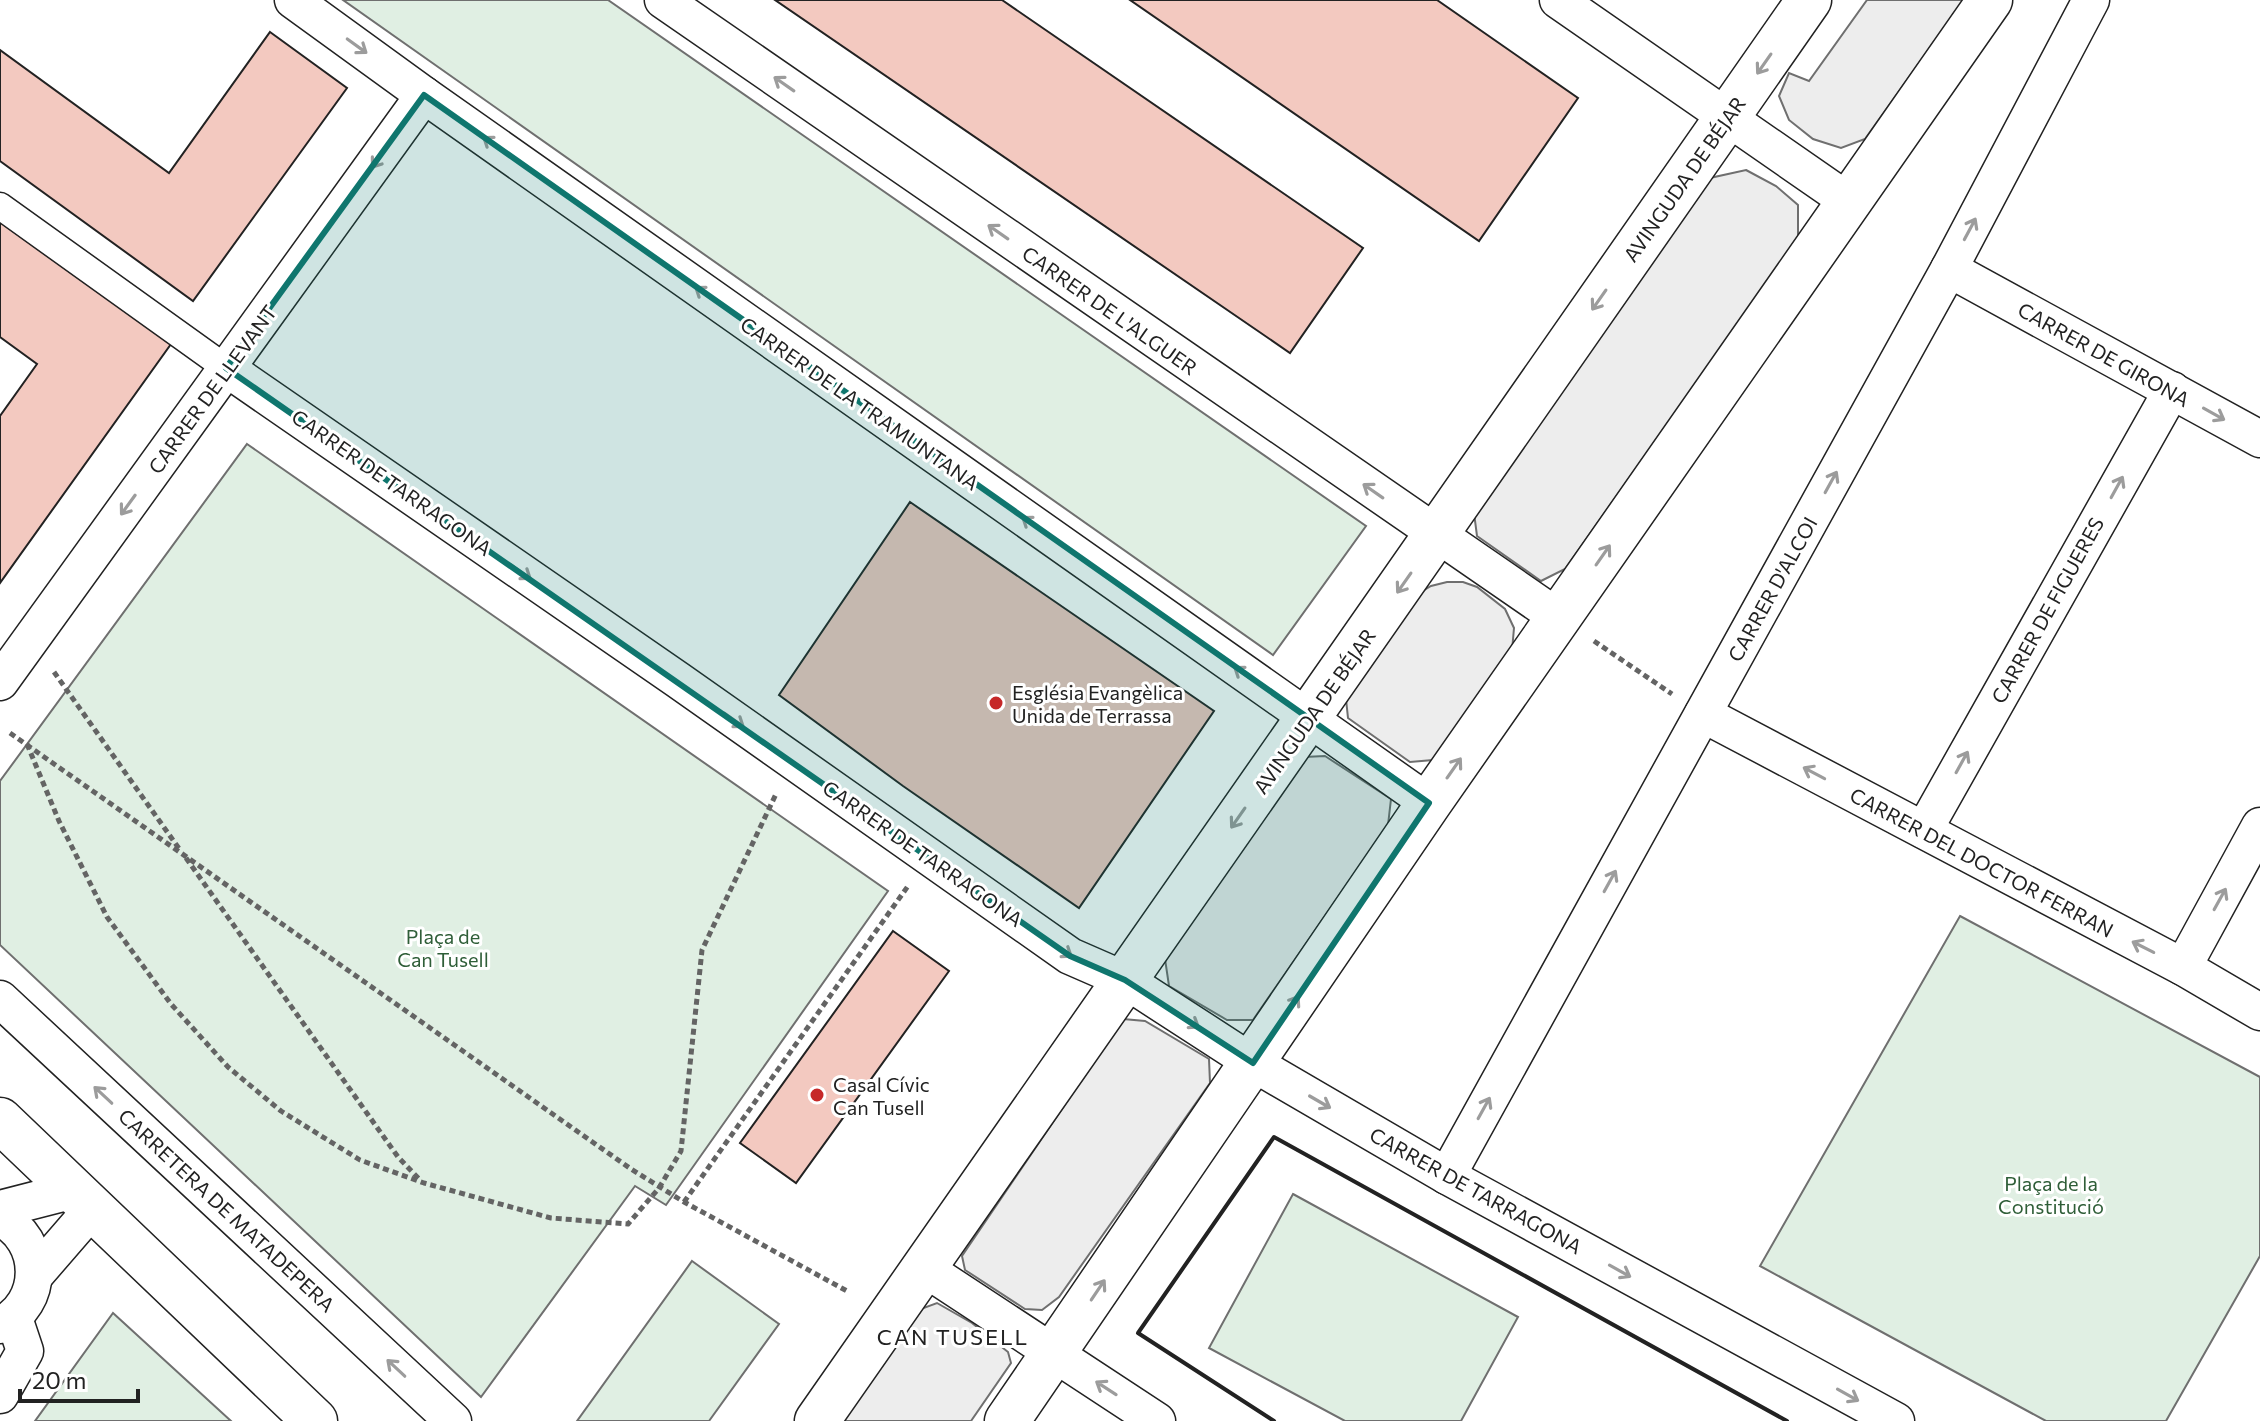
<svg xmlns="http://www.w3.org/2000/svg" width="2260" height="1421" font-family="Commissioner,sans-serif">
	<style>
		.green { fill: #e0efe3; stroke: #6f6f6f; stroke-width: 2 }
		.parking { fill: #ededed; stroke: #6f6f6f; stroke-width: 2 }
		.building { fill: #f3c9c0; stroke: #222; stroke-width: 2 }
		.lines { fill: none; stroke-linecap: round; stroke-linejoin: round }
		.pedestrian-casing { stroke: #222; stroke-width: 29 }
		.minor-casing { stroke: #222; stroke-width: 39 }
		.tertiary-casing { stroke: #222; stroke-width: 47 }
		.secondary-casing { stroke: #222; stroke-width: 47 }
		.path { stroke: #646464; stroke-width: 5; stroke-dasharray: 6 4; stroke-linecap: butt }
		.pedestrian { stroke: #fff; stroke-width: 26 }
		.minor { stroke: #fff; stroke-width: 36 }
		.tertiary { stroke: #fff; stroke-width: 44 }
		.secondary { stroke: #fff; stroke-width: 44 }
		.wall { stroke: #222; stroke-width: 4 }
		.oneway { stroke: #9c9c9c }
		.marked { fill: #0f766e; fill-opacity: 0.2; stroke: #0f766e; stroke-width: 6; stroke-linejoin: round }
		.poi-dot { fill: #c62828; stroke: #fff; stroke-width: 3 }
		.labels { text-anchor: middle; dominant-baseline: central; stroke-width: 6; stroke-linejoin: round; paint-order: stroke }
		.street-label { font-size: 20px; fill: #222; stroke: #fff }
		.poi-label { font-size: 20px; fill: #222; stroke: #fff; text-anchor: start }
		.park-label { font-size: 20px; fill: #2f5e38; stroke: #fff }
		.neighbourhood-label { font-size: 22px; letter-spacing: 2px; fill: #222; stroke: #fff }
	</style>
	<rect width="100%" height="100%" fill="#fff"/>
	<g class="green">
		<path d="M343,0H608L1366,526L1273,655Z"/>
		<path d="M247,444L888,891L666,1205L635,1186L481,1397L0,945V781Z"/>
		<path d="M1960,916L2260,1077V1256L2166,1421H2046L1760,1266Z"/>
		<path d="M1293,1194L1518,1317L1461,1421H1345L1209,1348Z"/>
		<path d="M692,1261L779,1324L709,1421H577Z"/>
		<path d="M113,1313L231,1421H35Z"/>
	</g>
	<g class="parking">
		<path d="M1867,0H1964L1865,139L1841,148L1813,139L1789,120L1779,96L1789,73L1809,81Z"/>
		<path d="M1746,170L1776,186L1798,205V239L1565,569L1541,581L1477,536L1474,513L1710,178Z"/>
		<path d="M1447,582H1463L1477,587L1505,609L1514,628L1512,651L1433,760L1410,762L1348,718L1346,699L1416,595L1431,586Z"/>
		<path d="M1325,756L1391,799L1388,825L1253,1020H1227L1169,986L1165,959L1304,757Z"/>
		<path d="M1123,1019L1145,1021L1209,1059L1210,1083L1059,1297L1042,1310L1025,1309L965,1270L962,1256Z"/>
		<path d="M937,1303L972,1323L1008,1352L1011,1363L971,1421H840L918,1310Z"/>
	</g>
	<g class="building">
		<path d="M775,0H1002L1363,248L1290,353Z"/>
		<path d="M1130,0H1437L1578,98L1479,241Z"/>
		<path d="M270,32L347,88L193,301L0,161V50L169,173Z"/>
		<path d="M0,222L171,344L0,583V416L37,364L0,337Z"/>
		<path d="M910,502L1214,711L1079,908L903,786L779,695Z"/>
		<path d="M893,931L949,971L796,1183L740,1143Z"/>
	</g>
	<g class="lines">
		<defs>
			<path id="pedestrian" d="M0,206L226,368"/>
			<g id="minor">
				<path d="M293,0L424,95L1429,803"/>
				<path d="M663,0L1559,618"/>
				<path d="M1558,0L1848,201"/>
				<path d="M1949,269L2260,439"/>
				<path d="M226,368L678,680L1070,956L1125,980L1253,1063L1447,1176L1896,1421"/>
				<path d="M0,682L424,95"/>
				<path d="M1703,714L2183,967L2260,1012"/>
				<path d="M1924,830L2172,390"/>
				<path d="M2183,967L2260,826"/>
				<path d="M0,999L453,1421"/>
				<path d="M1447,1176L1949,269L2091,0"/>
				<path d="M0,1209L74,1190"/>
				<path d="M0,1218C45,1240 45,1304 0,1325"/>
				<path d="M924,1268L1157,1421"/>
				<path d="M35,1275L93,1208"/>
				<path d="M0,1395L25,1351L14,1318"/>
			</g>
			<path id="tertiary" d="M0,1120L315,1421"/>
			<g id="secondary">
				<path d="M817,1421L1809,0"/>
				<path d="M1007,1421L1429,803L1990,0"/>
			</g>
		</defs>
		<use href="#pedestrian" class="pedestrian-casing"/>
		<use href="#minor" class="minor-casing"/>
		<use href="#tertiary" class="tertiary-casing"/>
		<use href="#secondary" class="secondary-casing"/>
		<g class="path">
			<path d="M1594,641L1672,694"/>
			<path d="M54,672L180,850"/>
			<path d="M10,733L631,1169L684,1202L847,1291"/>
			<path d="M27,744L59,821L107,917L171,1004L228,1067L281,1111L360,1160L424,1183L551,1218L628,1224L659,1188L681,1151L702,950L776,794"/>
			<path d="M186,858L398,1157L420,1180"/>
			<path d="M684,1202L908,886"/>
		</g>
		<use href="#pedestrian" class="pedestrian"/>
		<use href="#minor" class="minor"/>
		<use href="#tertiary" class="tertiary"/>
		<use href="#secondary" class="secondary"/>
		<path class="wall" d="M1274,1421L1138,1333L1274,1137L1787,1421"/>
	</g>
	<defs><path id="oneway-shaft" d="M-6 0H5M1.5-3L5.5 0L1.5 3" fill="none" stroke-width="1.6" stroke-linecap="round" stroke-linejoin="round" transform="scale(2)"/></defs>
	<g class="oneway">
		<use href="#oneway-shaft" transform="translate(357 46) rotate(36)"/>
		<use href="#oneway-shaft" transform="translate(1764 64) rotate(125)"/>
		<use href="#oneway-shaft" transform="translate(784 84) rotate(-145)"/>
		<use href="#oneway-shaft" transform="translate(493 144) rotate(-145)"/>
		<use href="#oneway-shaft" transform="translate(379 158) rotate(126)"/>
		<use href="#oneway-shaft" transform="translate(1970 229) rotate(-62)"/>
		<use href="#oneway-shaft" transform="translate(998 232) rotate(-145)"/>
		<use href="#oneway-shaft" transform="translate(705 294) rotate(-145)"/>
		<use href="#oneway-shaft" transform="translate(1599 300) rotate(125)"/>
		<use href="#oneway-shaft" transform="translate(2214 414) rotate(29)"/>
		<use href="#oneway-shaft" transform="translate(1831 482) rotate(-61)"/>
		<use href="#oneway-shaft" transform="translate(2117 487) rotate(-61)"/>
		<use href="#oneway-shaft" transform="translate(1373 491) rotate(-145)"/>
		<use href="#oneway-shaft" transform="translate(128 505) rotate(126)"/>
		<use href="#oneway-shaft" transform="translate(1032 524) rotate(-145)"/>
		<use href="#oneway-shaft" transform="translate(1603 555) rotate(-55)"/>
		<use href="#oneway-shaft" transform="translate(521 572) rotate(35)"/>
		<use href="#oneway-shaft" transform="translate(1404 583) rotate(125)"/>
		<use href="#oneway-shaft" transform="translate(1244 674) rotate(-145)"/>
		<use href="#oneway-shaft" transform="translate(734 720) rotate(35)"/>
		<use href="#oneway-shaft" transform="translate(1962 762) rotate(-61)"/>
		<use href="#oneway-shaft" transform="translate(1454 768) rotate(-55)"/>
		<use href="#oneway-shaft" transform="translate(1814 773) rotate(-152)"/>
		<use href="#oneway-shaft" transform="translate(1238 818) rotate(125)"/>
		<use href="#oneway-shaft" transform="translate(1610 881) rotate(-61)"/>
		<use href="#oneway-shaft" transform="translate(2220 899) rotate(-61)"/>
		<use href="#oneway-shaft" transform="translate(2143 947) rotate(-153)"/>
		<use href="#oneway-shaft" transform="translate(1062 950) rotate(34)"/>
		<use href="#oneway-shaft" transform="translate(1292 1006) rotate(-56)"/>
		<use href="#oneway-shaft" transform="translate(1189 1021) rotate(33)"/>
		<use href="#oneway-shaft" transform="translate(103 1095) rotate(-137)"/>
		<use href="#oneway-shaft" transform="translate(1320 1102) rotate(30)"/>
		<use href="#oneway-shaft" transform="translate(1484 1108) rotate(-61)"/>
		<use href="#oneway-shaft" transform="translate(1620 1271) rotate(29)"/>
		<use href="#oneway-shaft" transform="translate(1098 1290) rotate(-56)"/>
		<use href="#oneway-shaft" transform="translate(396 1368) rotate(-137)"/>
		<use href="#oneway-shaft" transform="translate(1106 1388) rotate(-147)"/>
		<use href="#oneway-shaft" transform="translate(1848 1395) rotate(29)"/>
	</g>
	<path class="marked" d="M424,95L1429,803L1253,1063L1125,980L1070,956L226,368Z"/>
	<g class="poi-dot">
		<circle cx="996" cy="703" r="8"/>
		<circle cx="817" cy="1095" r="8"/>
	</g>
	<g class="labels">
		<g class="street-label">
			<text transform="translate(1684 179) rotate(-55)">AVINGUDA DE BÉJAR</text>
			<text transform="translate(1110 310) rotate(35)">CARRER DE L'ALGUER</text>
			<text transform="translate(2104 354) rotate(29)">CARRER DE GIRONA</text>
			<text transform="translate(212 389) rotate(-54)">CARRER DE LLEVANT</text>
			<text transform="translate(860 403) rotate(35)">CARRER DE LA TRAMUNTANA</text>
			<text transform="translate(392 482) rotate(35)">CARRER DE TARRAGONA</text>
			<text transform="translate(1772 589) rotate(-61)">CARRER D'ALCOI</text>
			<text transform="translate(2047 610) rotate(-61)">CARRER DE FIGUERES</text>
			<text transform="translate(1314 711) rotate(-55)">AVINGUDA DE BÉJAR</text>
			<text transform="translate(923 853) rotate(35)">CARRER DE TARRAGONA</text>
			<text transform="translate(1982 862) rotate(28)">CARRER DEL DOCTOR FERRAN</text>
			<text transform="translate(1476 1190) rotate(29)">CARRER DE TARRAGONA</text>
			<text transform="translate(227 1210) rotate(43)">CARRETERA DE MATADEPERA</text>
		</g>
		<g class="poi-label">
			<text x="1012" y="692">Església Evangèlica<tspan x="1012" dy="23">Unida de Terrassa</tspan></text>
			<text x="833" y="1084">Casal Cívic<tspan x="833" dy="23">Can Tusell</tspan></text>
		</g>
		<g class="park-label">
			<text x="443" y="936">Plaça de<tspan x="443" dy="23">Can Tusell</tspan></text>
			<text x="2051" y="1183">Plaça de la<tspan x="2051" dy="23">Constitució</tspan></text>
		</g>
		<g class="neighbourhood-label">
			<text x="953" y="1336">CAN TUSELL</text>
		</g>
	</g>
	<path d="M20 1389v12h118v-12" fill="none" stroke="#222222" stroke-width="4"/>
	<text x="32" y="1389" font-size="24" fill="#222222" stroke="#ffffff" stroke-width="6" paint-order="stroke">20 m</text>
</svg>
